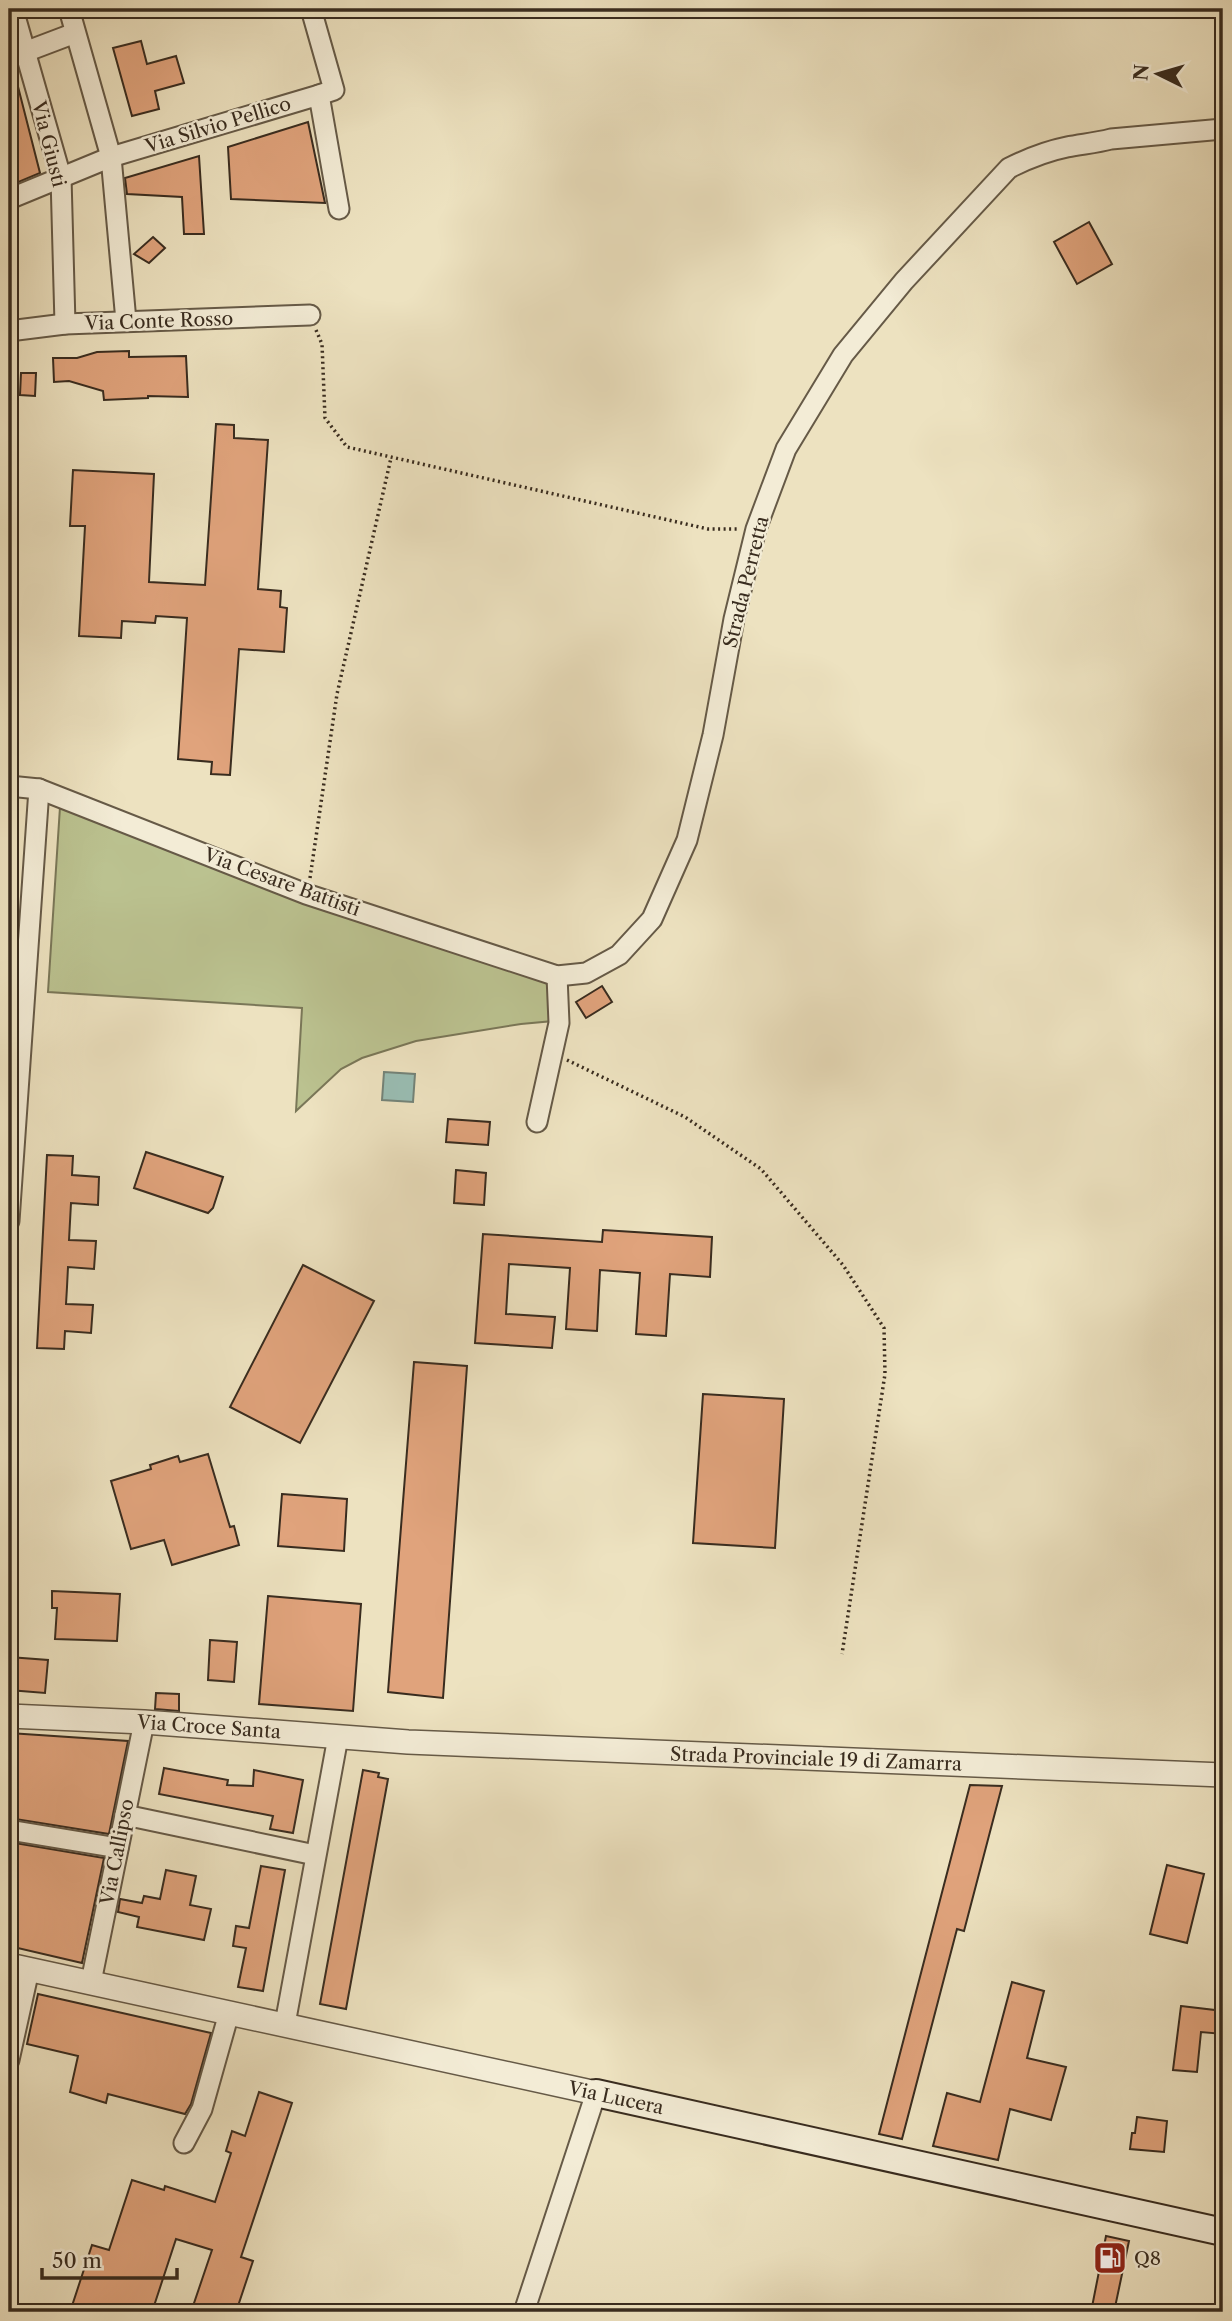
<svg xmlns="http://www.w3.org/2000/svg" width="1232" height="2321" font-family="'Libre Caslon Text',serif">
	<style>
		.green { fill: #bbc290; stroke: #7a7758; stroke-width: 2 }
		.water { fill: #99bdb3; stroke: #738378; stroke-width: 2 }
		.building { fill: #e0a37c; stroke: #392c1f; stroke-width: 2 }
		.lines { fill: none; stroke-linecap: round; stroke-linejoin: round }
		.minor-casing { stroke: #665a47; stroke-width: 23 }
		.tertiary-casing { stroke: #665a47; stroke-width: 26 }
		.secondary-casing { stroke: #392c1f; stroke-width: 30 }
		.path { stroke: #392c1f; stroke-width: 3.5; stroke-dasharray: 2 3.5; stroke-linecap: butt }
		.minor { stroke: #f3ecd6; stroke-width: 19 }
		.tertiary { stroke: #f3ecd6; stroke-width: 23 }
		.secondary { stroke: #f3ecd6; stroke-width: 26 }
		.labels { text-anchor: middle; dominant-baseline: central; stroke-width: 5; stroke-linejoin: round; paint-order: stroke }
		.street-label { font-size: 19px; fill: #392c1f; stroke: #f3ecd6 }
		.poi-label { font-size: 19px; fill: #392c1f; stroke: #f3ecd6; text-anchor: start }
	</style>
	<rect width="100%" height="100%" fill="#ede2c0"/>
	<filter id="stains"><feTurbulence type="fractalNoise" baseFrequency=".00286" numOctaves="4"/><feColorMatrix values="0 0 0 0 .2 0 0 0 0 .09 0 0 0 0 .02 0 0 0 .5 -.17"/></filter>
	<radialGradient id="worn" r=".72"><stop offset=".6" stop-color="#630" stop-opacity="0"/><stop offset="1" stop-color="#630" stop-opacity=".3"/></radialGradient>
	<path class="green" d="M60,807L551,979L553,1021L521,1024L416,1041L362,1058L341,1069L296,1111L302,1008L48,992Z"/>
	<path class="water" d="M384,1072L415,1074L413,1102L382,1100Z"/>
	<g class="building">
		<path d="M141,41L147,64L176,56L184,83L155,91L159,109L132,116L113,48Z"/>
		<path d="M9,71H14L40,173L9,186Z"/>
		<path d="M308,122L325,203L231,199L228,147Z"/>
		<path d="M199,156L204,234H184L182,197L127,194L125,178Z"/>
		<path d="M1089,222L1112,264L1077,284L1054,242Z"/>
		<path d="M153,237L165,248L149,263L134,254Z"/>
		<path d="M129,351V357L186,356L188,397L148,396V398L104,400L103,391L69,381L54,382L53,358H77L97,352Z"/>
		<path d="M21,373H36L35,396L20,395Z"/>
		<path d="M216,424L234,425V438L268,440L258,589L281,591L280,607L287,608L284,652L239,649L230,775L211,774L212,762L178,759L187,618L156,616L155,623L122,621L121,638L79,636L85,526H70L73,470L154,474L149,582L205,585Z"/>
		<path d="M602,986L612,1002L586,1018L576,1002Z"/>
		<path d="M448,1119L490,1122L488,1145L446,1142Z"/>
		<path d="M146,1152L223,1177L213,1208L208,1213L134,1188Z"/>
		<path d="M47,1155L73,1156L72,1175L99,1177L98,1205L71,1203L69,1240L96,1241L94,1269L68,1267L67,1287L66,1304L93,1305L91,1333L65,1331L64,1349L37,1348Z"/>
		<path d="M456,1170L486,1173L484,1205L454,1203Z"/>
		<path d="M603,1230L712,1237L710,1277L670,1274L666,1336L636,1334L640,1273L600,1270L597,1331L566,1329L570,1268L509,1264L506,1314L555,1317L552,1348L475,1343L483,1234L602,1242Z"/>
		<path d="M303,1265L374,1301L300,1443L230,1407Z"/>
		<path d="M414,1362L467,1366L443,1698L388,1692Z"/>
		<path d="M703,1394L784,1399L775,1548L693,1543Z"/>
		<path d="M208,1454L230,1527L234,1526L239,1545L172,1565L164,1540L131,1549L111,1481L151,1469L150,1465L178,1456L180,1462Z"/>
		<path d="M282,1494L347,1499L344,1551L278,1546Z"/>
		<path d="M52,1591L120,1594L117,1641L55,1639L57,1608H52Z"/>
		<path d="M268,1596L361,1604L353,1711L259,1704Z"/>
		<path d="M210,1640L237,1642L234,1682L208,1680Z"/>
		<path d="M9,1657L48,1660L45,1693L9,1690Z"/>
		<path d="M156,1693L179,1694V1711L155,1709Z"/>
		<path d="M9,1733L128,1741L109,1834L9,1818Z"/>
		<path d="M164,1768L228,1780L227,1785L253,1786L254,1770L303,1780L293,1833L270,1829L273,1816L159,1794Z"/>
		<path d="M363,1770L379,1773L378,1777L388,1779L346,2009L320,2004Z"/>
		<path d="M970,1785L1002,1786L964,1931L957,1929L902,2139L879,2134Z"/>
		<path d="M9,1842L104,1858L82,1963L9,1946Z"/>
		<path d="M1167,1865L1204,1874L1187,1943L1150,1934Z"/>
		<path d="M261,1866L285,1870L263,1991L238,1987L246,1948L233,1946L236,1926L249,1928Z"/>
		<path d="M166,1870L196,1876L190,1905L211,1909L204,1940L137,1927L139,1917L118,1912L120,1899L142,1903L144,1896L160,1899Z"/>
		<path d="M1012,1982L1044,1991L1027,2058L1066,2067L1051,2120L1010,2109L998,2160L933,2146L947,2093L980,2102Z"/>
		<path d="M38,1994L211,2033L191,2104L185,2114L108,2094L106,2103L70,2092L78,2056L27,2044Z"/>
		<path d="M1181,2006L1223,2011V2034L1201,2032L1197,2072L1173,2070Z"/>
		<path d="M259,2092L292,2103L241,2257L253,2261L236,2312H191L212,2250L176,2239L152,2312H70L92,2245L109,2250L132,2180L164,2190L165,2186L215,2202L231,2153L226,2151L232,2131L245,2136Z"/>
		<path d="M1137,2117L1167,2121L1164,2152L1130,2149L1132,2133H1135Z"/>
		<path d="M1106,2236L1129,2241L1114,2312H1091Z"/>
	</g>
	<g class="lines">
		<defs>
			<g id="minor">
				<path d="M13,9L61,177L65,324"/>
				<path d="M69,9L111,157L126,321"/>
				<path d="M311,9L334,90L319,95"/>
				<path d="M9,58L75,33"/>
				<path d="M9,199L111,157L319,95L339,209"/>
				<path d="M9,331L65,324L310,315"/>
				<path d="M9,786L39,789L306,894L557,976L586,973L619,955L652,919L687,840L713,735L734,619L756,529L786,449L843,355L904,281L1009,168C1027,159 1047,151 1067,147C1082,144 1096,143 1111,139L1223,129"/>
				<path d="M537,1122L559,1023L557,976"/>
				<path d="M9,1221L39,789"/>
				<path d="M125,1815L315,1855"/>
				<path d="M9,1830L118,1848"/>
				<path d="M91,1982L144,1722"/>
				<path d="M285,2024L338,1737"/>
				<path d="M9,2060L29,1970"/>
				<path d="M184,2143L202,2109L229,2013"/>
				<path d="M524,2312L596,2093"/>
			</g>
			<g id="tertiary">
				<path d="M9,1716L144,1722L408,1742L1223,1775"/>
				<path d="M9,1965L596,2093"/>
			</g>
			<path id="secondary" d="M596,2093L1223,2232"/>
		</defs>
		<use href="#minor" class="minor-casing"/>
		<use href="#tertiary" class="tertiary-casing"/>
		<use href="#secondary" class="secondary-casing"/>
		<g class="path">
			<path d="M316,330L322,344L325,418L347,447L708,529H739"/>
			<path d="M310,878L337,694L391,458"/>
			<path d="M567,1060L685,1117L761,1169L843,1265L884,1328L885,1374L842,1654"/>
		</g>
		<use href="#minor" class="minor"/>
		<use href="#tertiary" class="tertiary"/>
		<use href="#secondary" class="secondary"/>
	</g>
	<defs>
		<symbol id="fuel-square" viewBox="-11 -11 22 22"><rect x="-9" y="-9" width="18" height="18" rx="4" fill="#8f2418" stroke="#f3ecd6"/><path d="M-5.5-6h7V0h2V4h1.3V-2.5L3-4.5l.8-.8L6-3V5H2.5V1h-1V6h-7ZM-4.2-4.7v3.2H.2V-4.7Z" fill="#fff"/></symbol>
	</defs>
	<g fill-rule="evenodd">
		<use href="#fuel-square" x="1091" y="2239" width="38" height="38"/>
	</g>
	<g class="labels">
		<g class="street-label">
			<text transform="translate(218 125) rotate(-17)">Via Silvio Pellico</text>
			<text transform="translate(49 144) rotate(76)">Via Giusti</text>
			<text transform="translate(159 321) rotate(-2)">Via Conte Rosso</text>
			<text transform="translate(746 582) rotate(-76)">Strada Perretta</text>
			<text transform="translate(282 882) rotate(20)">Via Cesare Battisti</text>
			<text transform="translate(209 1727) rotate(4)">Via Croce Santa</text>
			<text transform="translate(816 1759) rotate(2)">Strada Provinciale 19 di Zamarra</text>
			<text transform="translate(117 1852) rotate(-79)">Via Callipso</text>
			<text transform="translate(616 2098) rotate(12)">Via Lucera</text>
		</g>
		<g class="poi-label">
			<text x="1134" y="2258">Q8</text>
		</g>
	</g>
	<rect width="1232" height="2321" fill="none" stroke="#ede2c0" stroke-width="35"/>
	<rect x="10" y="10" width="1211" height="2300" fill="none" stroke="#392c1f" stroke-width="3.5"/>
	<rect x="18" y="18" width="1197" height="2286" fill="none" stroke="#392c1f" stroke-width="2"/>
	<g transform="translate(1158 74) rotate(275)" stroke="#f3ecd6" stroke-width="5" paint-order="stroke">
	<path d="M0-5L12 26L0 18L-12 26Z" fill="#392c1f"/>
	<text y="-10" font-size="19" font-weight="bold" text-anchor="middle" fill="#392c1f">N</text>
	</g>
	<path d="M42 2268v10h135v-10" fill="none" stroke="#392c1f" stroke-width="3.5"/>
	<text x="52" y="2268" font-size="21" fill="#392c1f" stroke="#f3ecd6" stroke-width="5" paint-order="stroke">50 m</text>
	<rect width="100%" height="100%" filter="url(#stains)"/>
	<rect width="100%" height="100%" fill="url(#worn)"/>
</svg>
